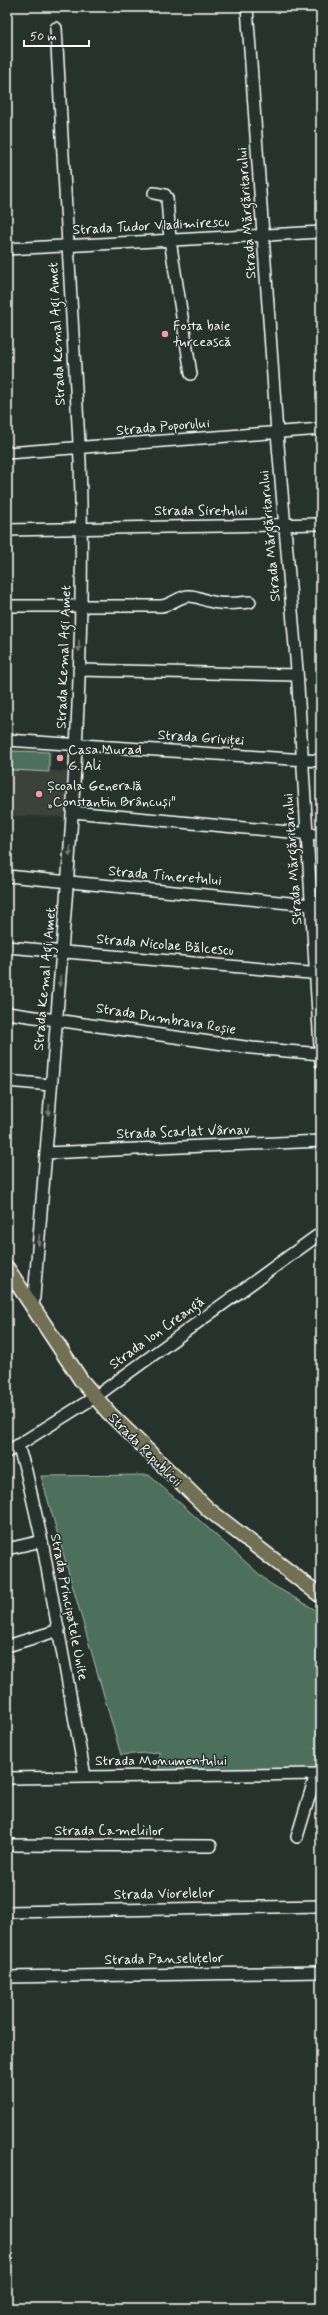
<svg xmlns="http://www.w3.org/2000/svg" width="328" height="2315" viewBox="0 0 328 2315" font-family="Mynerve,sans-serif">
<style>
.built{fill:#3b4239}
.green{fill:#4e705b;stroke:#a6b8ad}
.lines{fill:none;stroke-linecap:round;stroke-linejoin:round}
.minor-casing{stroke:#fff;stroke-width:14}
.major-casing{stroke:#fff;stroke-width:17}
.minor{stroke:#26332d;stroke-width:11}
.major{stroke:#716f52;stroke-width:14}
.oneway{fill:#727a76}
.poi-dot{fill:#ff9aa2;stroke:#26332d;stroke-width:1.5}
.labels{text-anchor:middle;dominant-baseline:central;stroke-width:3;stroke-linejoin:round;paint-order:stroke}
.street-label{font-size:14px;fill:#fff;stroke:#26332d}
.poi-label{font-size:14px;fill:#fff;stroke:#26332d;text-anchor:start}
</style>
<rect width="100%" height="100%" fill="#26332d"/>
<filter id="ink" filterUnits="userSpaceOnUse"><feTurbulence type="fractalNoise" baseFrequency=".025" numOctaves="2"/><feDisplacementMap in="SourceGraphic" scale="8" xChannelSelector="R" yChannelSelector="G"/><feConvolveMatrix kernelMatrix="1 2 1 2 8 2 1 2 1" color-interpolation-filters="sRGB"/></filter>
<g filter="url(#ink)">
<path class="built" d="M7,748l45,2 -2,21 22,1 -3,45 -62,-1z"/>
<path class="green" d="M11,751l38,1v20l-38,-2z
M149,1475l120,108 52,30v159l-162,-1v-19l-38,3 -80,-279z"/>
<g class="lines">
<defs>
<path id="minor" d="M247,7l30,426 20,237 24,393
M154,193l11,2 2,3 3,42 21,134
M7,249l314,-17
M7,453l314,-24
M7,530l314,-6
M7,606h154c11,-1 18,-10 28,-10 10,0 15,5 24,6 11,3 25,1 37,0
M79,670l218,5
M7,740l314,21
M73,812l248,23
M7,876l314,30
M7,947l314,27
M7,1013l245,35 69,6
M7,1081l44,4
M46,1153l275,-12
M33,1309c11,-124 20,-247 30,-371 13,-159 22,-318 17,-477l-24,-433
M18,1446l8,25 16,70 43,235
M7,1452l88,-55 226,-164
M7,1549l35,-8
M7,1646l52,-16
M7,1778l314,-4
M297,1837l19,-63
M7,1845l204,1
M7,1912l314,-6
M7,1977l314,-5"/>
<path id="major" d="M7,1268l74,112 28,33 100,97 112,86"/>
</defs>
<use href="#minor" class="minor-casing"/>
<use href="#major" class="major-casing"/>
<use href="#minor" class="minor"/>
<use href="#major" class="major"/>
</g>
<defs><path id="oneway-solid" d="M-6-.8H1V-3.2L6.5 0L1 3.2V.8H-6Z"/></defs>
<g class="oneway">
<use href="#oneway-solid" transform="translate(79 646) rotate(92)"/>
<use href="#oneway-solid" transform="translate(70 851) rotate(94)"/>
<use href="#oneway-solid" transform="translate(60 981) rotate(94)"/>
<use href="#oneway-solid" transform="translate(49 1110) rotate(94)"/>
<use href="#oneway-solid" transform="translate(39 1240) rotate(95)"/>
</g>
</g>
<g class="poi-dot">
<circle cx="165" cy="334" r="4"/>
<circle cx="60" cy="758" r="4"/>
<circle cx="39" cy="794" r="4"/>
</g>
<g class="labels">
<g class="street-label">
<text transform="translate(247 213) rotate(-94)">Strada Mărgăritarului</text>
<text transform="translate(151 226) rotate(-3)">Strada Tudor Vladimirescu</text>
<text transform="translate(57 334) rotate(-93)">Strada Kemal Agi Amet</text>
<text transform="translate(163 427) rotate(-5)">Strada Poporului</text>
<text x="201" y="511">Strada Siretului</text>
<text transform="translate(270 536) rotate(-95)">Strada Mărgăritarului</text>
<text transform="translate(64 657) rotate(-88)">Strada Kemal Agi Amet</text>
<text transform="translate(201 738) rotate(4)">Strada Griviței</text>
<text transform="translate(293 859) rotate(-94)">Strada Mărgăritarului</text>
<text transform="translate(165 876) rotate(5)">Strada Tineretului</text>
<text transform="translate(165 945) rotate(5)">Strada Nicolae Bălcescu</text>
<text transform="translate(45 979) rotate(-85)">Strada Kemal Agi Amet</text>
<text transform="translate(166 1019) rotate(9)">Strada Dumbrava Roșie</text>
<text transform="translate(183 1132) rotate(-2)">Strada Scarlat Vârnav</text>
<text transform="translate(157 1333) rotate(-36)">Strada Ion Creangă</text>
<text transform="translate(145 1450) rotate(45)">Strada Republicii</text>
<text transform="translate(69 1607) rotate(79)">Strada Principatele Unite</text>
<text x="161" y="1761">Strada Monumentului</text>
<text x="109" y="1831">Strada Cameliilor</text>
<text transform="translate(164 1894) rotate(-1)">Strada Viorelelor</text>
<text transform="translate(164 1959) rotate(-1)">Strada Panseluțelor</text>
</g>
<g class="poi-label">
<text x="173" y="326">Fosta baie<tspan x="173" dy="16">turcească</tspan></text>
<text x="68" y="750">Casa Murad<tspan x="68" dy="16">G. Ali</tspan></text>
<text x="47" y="786">Școala Generală<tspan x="47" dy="16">„Constantin Brâncuși"</tspan></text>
</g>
</g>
<rect width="328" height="2315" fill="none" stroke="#26332d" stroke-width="24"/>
<rect x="12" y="12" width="304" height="2291" fill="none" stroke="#fff" stroke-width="1.5" filter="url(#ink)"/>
<path d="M24 40v6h65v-6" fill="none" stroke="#ffffff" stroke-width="2"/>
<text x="30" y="40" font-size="12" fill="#ffffff" stroke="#26332d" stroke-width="3" paint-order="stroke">50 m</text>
</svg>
